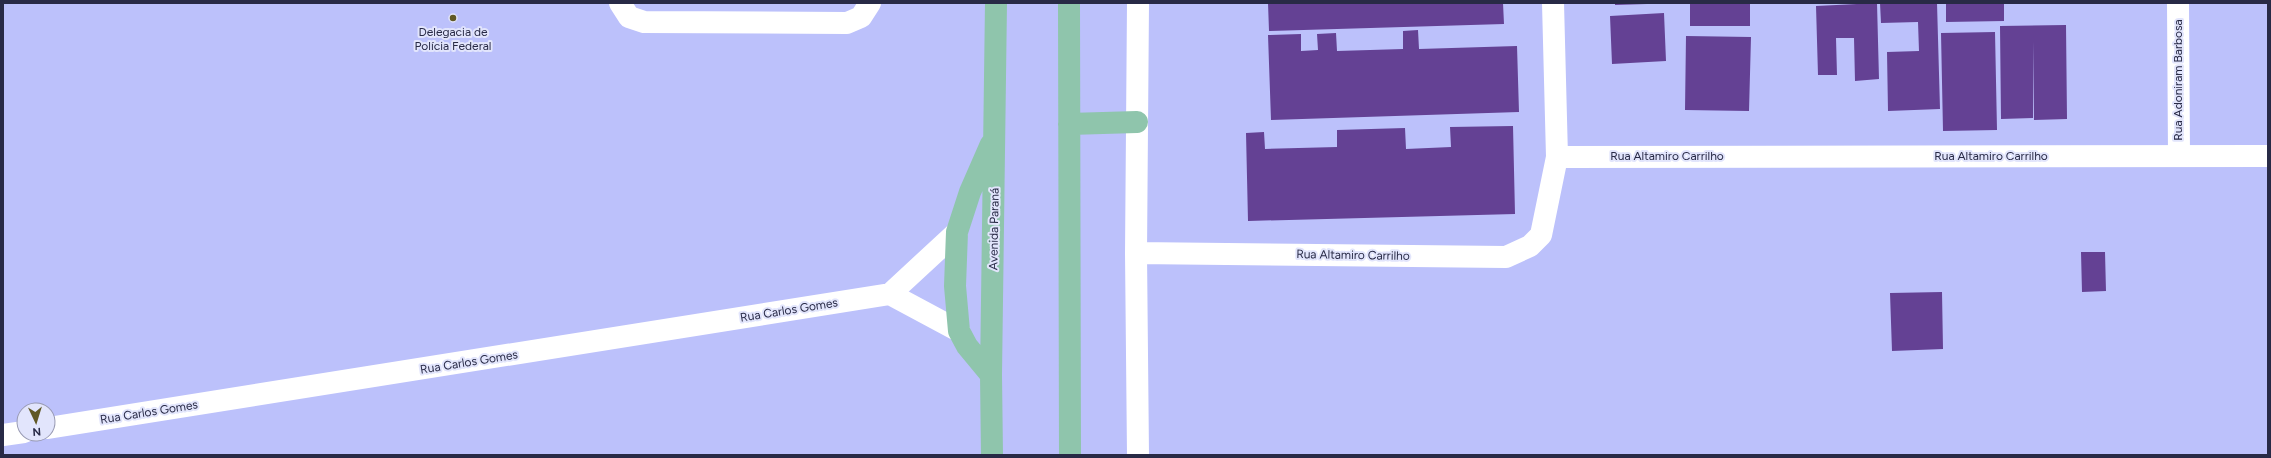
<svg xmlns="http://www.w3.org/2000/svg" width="2271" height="458" viewBox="0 0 2271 458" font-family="Figtree,sans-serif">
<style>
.building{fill:#644194}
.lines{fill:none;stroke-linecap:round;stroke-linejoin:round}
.minor{stroke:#fff;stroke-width:22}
.major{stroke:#8fc5ac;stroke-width:22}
.poi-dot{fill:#605825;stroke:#e2e5fc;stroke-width:1.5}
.labels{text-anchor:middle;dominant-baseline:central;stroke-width:4;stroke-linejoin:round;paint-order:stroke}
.poi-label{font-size:12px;fill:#282a46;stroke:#e2e5fc}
.street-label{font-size:12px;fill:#282a46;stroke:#e2e5fc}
</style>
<rect width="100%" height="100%" fill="#bcc1fb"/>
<path class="building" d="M1268,3h235l1,21 -235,7z
M1615,3h32v1l-32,1z
M1690,3h60v23h-60z
M1877,3l2,76 -24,2 -1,-43h-18l1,37h-19l-2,-69z
M1880,3h57l3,106 -52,2 -1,-59 32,-1 -1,-29 -37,1z
M1946,3h58v18l-58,1z
M1664,13l2,48 -54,3 -2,-48z
M2066,25l1,94 -33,1 -1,-79v77l-32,1 -1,-93z
M1418,30l1,19 98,-3 2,66 -248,8 -3,-85 33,-1v17l17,-1 -1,-16 19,-1 1,18 66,-2v-18z
M1995,32l2,98 -54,1 -2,-98z
M1686,36l65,1 -2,74 -64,-1z
M1513,126l2,88 -267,7 -2,-88 18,-1 1,17 72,-2v-17l68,-2 1,21 45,-2 -1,-20z
M2081,252h24l1,39 -24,1z
M1942,292l1,57 -51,2 -2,-58z"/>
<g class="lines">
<path class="minor" d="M620,3l9,14 15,5 203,1 14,-6 9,-14
M1553,3l4,154
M2178,3l1,153
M1136,253l370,4 24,-11 11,-11 16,-78 711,-1
M890,294l69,37
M48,428l842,-134 67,-62
M3,435l21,-3
M1138,455l-2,-202 2,-250"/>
<path class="major" d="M1069,3l1,452
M1069,124l68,-2
M991,375l-24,-29 -8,-15 -4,-45 2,-54 13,-40 21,-48
M992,455l-1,-80 5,-372"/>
</g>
<circle class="poi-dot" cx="453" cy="18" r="4"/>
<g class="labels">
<g class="poi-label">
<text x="453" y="32">Delegacia de<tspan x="453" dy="14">Polícia Federal</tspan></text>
</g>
<g class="street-label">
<text transform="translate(2178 80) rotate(-90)">Rua Adoniram Barbosa</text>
<text x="1667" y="156">Rua Altamiro Carrilho</text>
<text x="1991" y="156">Rua Altamiro Carrilho</text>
<text transform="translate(994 229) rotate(-89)">Avenida Paraná</text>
<text transform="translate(1353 255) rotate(1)">Rua Altamiro Carrilho</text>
<text transform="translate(789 310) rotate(-9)">Rua Carlos Gomes</text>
<text transform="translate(469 362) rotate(-9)">Rua Carlos Gomes</text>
<text transform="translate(149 412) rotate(-9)">Rua Carlos Gomes</text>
</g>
</g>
<rect width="2271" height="458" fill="none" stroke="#282a46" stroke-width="8"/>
<g transform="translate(36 422) rotate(176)"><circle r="19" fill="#e2e5fc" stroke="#989ab3"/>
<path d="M0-3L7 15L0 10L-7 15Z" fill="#605825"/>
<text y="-6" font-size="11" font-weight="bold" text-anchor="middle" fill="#282a46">N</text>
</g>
</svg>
